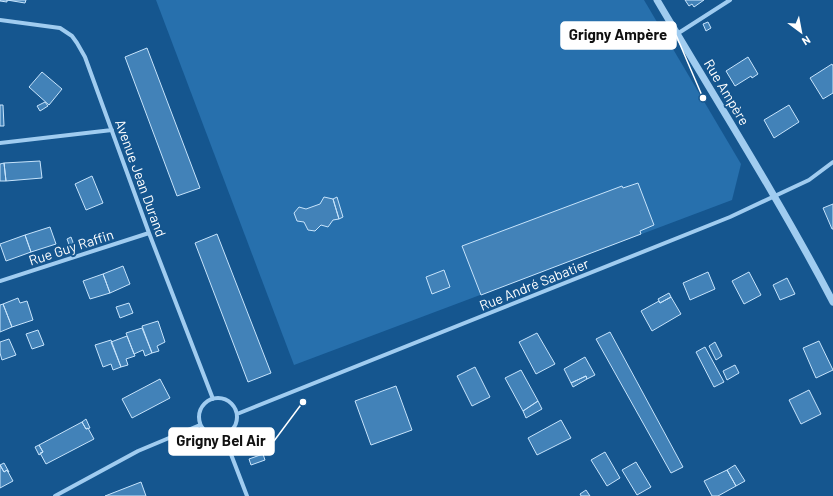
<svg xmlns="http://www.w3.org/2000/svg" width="833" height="496" viewBox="0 0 833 496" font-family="Barlow,sans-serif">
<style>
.green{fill:#2770ad}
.building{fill:#4282b8;stroke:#c7e4fc}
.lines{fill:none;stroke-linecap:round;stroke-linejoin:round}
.minor{stroke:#a0ccf0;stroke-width:4}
.tertiary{stroke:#a0ccf0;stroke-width:7}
.labels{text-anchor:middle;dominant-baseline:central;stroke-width:4;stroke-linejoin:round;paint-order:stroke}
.street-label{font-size:14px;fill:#fff;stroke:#15568f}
.leader{fill:none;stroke:#fff;stroke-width:1.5}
.callout-dot{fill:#fff;stroke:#15568f;stroke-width:1.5}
.callout{fill:#fff;stroke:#fff;stroke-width:1.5}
.callout-label{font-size:15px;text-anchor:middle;font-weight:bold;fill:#111}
</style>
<rect width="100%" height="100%" fill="#15568f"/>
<path class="green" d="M156,0h488l97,164 -9,36 -438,165z"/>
<path class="building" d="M0,0h26l-1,3 -18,-3v2l-7,-1z
M685,0h19l-10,7 -2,-3 -3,2z
M708,22l3,6 -5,3 -3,-7z
M147,48l53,140 -23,8 -52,-139z
M748,57l10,17 -6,4 -1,-2 -16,10 -9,-15z
M832,64l1,2v27l-10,6 -13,-21z
M42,72l20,17 -13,16 -20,-18z
M45,102l3,4 -8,5 -3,-5z
M0,105h3l1,21h-4z
M789,105l10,17 -25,16 -10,-18z
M40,161l2,17 -36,3 -2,-18z
M4,163l2,18h-6v-17z
M92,176l11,27 -17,7 -11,-26z
M638,183l16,42 -14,6 1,3 -160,61 -19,-49 160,-60 1,2z
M324,197l9,2 6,20 -6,1 -5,7 -7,-2 -6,6 -7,-1 -4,-8 -7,-1 -3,-8 5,-6 7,2 14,-5z
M337,197l6,20 -4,2 -6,-20z
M833,204v25h-1l-9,-21z
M50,227l6,17 -25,8 -6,-17z
M217,234l54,139 -23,9 -53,-139z
M25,235l6,17 -25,9 -6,-17z
M71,237l3,8 -4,2 -3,-8z
M123,266l7,18 -20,9 -7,-19z
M444,270l6,17 -18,7 -6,-17z
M708,272l7,17 -25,11 -7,-17z
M749,272l12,23 -17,9 -12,-23z
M103,274l7,19 -20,6 -7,-18z
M787,278l8,16 -15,6 -7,-15z
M669,293l2,4 -11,6 -2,-4z
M671,297l10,17 -29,17 -11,-20 18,-10 1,2z
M18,298l2,5 7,-2 6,19 -21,7 -9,-23z
M129,303l4,10 -13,5 -4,-11z
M3,304l9,23 -12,5v-27z
M158,321l7,21 -8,4 2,5 -7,2 -10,-27z
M142,328l10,25 -7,3 -2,-6 -9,4 -8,-21z
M38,330l6,15 -12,4 -6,-15z
M610,332l73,135 -12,6 -75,-134z
M537,333l18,31 -19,10 -17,-32z
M127,336l8,20 -9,3 2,6 -7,2 -10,-25z
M9,339l7,16 -14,5 -2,-7v-11z
M111,340l10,27 -8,3 -2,-6 -8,3 -8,-22z
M819,341l14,29 -17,8 -13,-30z
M715,342l7,14 -6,4 -7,-14z
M705,347l19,35 -10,5 -18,-35z
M585,357l10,18 -8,4 -1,-3 -15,7 -7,-14z
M735,365l4,8 -12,7 -4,-9z
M475,367l15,30 -18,9 -15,-30z
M521,370l17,31 -15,10 -18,-33z
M586,376l1,3 -14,8 -2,-4z
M160,379l10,19 -38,20 -10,-19z
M396,386l16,44 -41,15 -16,-44z
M809,390l12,24 -20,10 -12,-24z
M538,401l4,8 -16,9 -3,-7z
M86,419l4,9 -4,1 -4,-7z
M561,420l10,18 -34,17 -9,-17z
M82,422l4,7 2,-1 6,11 -48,25 -6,-11 3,-1 -4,-7z
M39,445l4,7 -4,3 -4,-8z
M605,452l15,26 -13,8 -16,-26z
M263,454l2,6 -14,5 -2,-6z
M636,462l15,25 -14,8 -15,-25z
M4,463l5,9h-1l-1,-2 -3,2 -4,-7z
M0,465l4,7 3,-2 6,11 -13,7z
M735,465l10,16 -9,5 -9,-16z
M727,470l9,16 -18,10h-6l-8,-15z
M141,482l5,14h-41z
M586,490l4,6h-9l-1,-2z"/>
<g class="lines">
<path class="minor" d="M0,20l60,8 12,8 5,7 8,14 64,176 64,166
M677,34l53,-34
M0,143l112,-13
M0,281l149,-48
M199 417a19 19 0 1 1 38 0a19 19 0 1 1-38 0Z
M237,414l493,-197 79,-37 24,-18
M224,436l23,60
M55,496l83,-45 62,-26"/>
<path class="tertiary" d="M657,0c59,100 122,199 176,302"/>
</g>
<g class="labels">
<g class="street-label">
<text transform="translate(727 92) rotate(59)">Rue Ampère</text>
<text transform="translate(141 178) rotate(70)">Avenue Jean Durand</text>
<text transform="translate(71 247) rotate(-18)">Rue Guy Raffin</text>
<text transform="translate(534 284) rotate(-22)">Rue André Sabatier</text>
</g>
</g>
<path class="leader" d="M703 98L676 35M303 402L274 441"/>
<g class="callout-dot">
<circle cx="703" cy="98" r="4"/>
<circle cx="303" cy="402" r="4"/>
</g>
<g class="callout">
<rect x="561" y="22" width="115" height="27" rx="4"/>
<rect x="169" y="428" width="105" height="27" rx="4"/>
</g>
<g class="callout-label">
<text x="618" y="40">Grigny Ampère</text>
<text x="221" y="446">Grigny Bel Air</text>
</g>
<g transform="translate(801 32) rotate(148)" stroke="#15568f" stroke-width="3" paint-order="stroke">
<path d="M0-3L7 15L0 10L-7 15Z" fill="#ffffff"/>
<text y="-6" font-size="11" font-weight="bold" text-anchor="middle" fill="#ffffff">N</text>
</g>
</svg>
